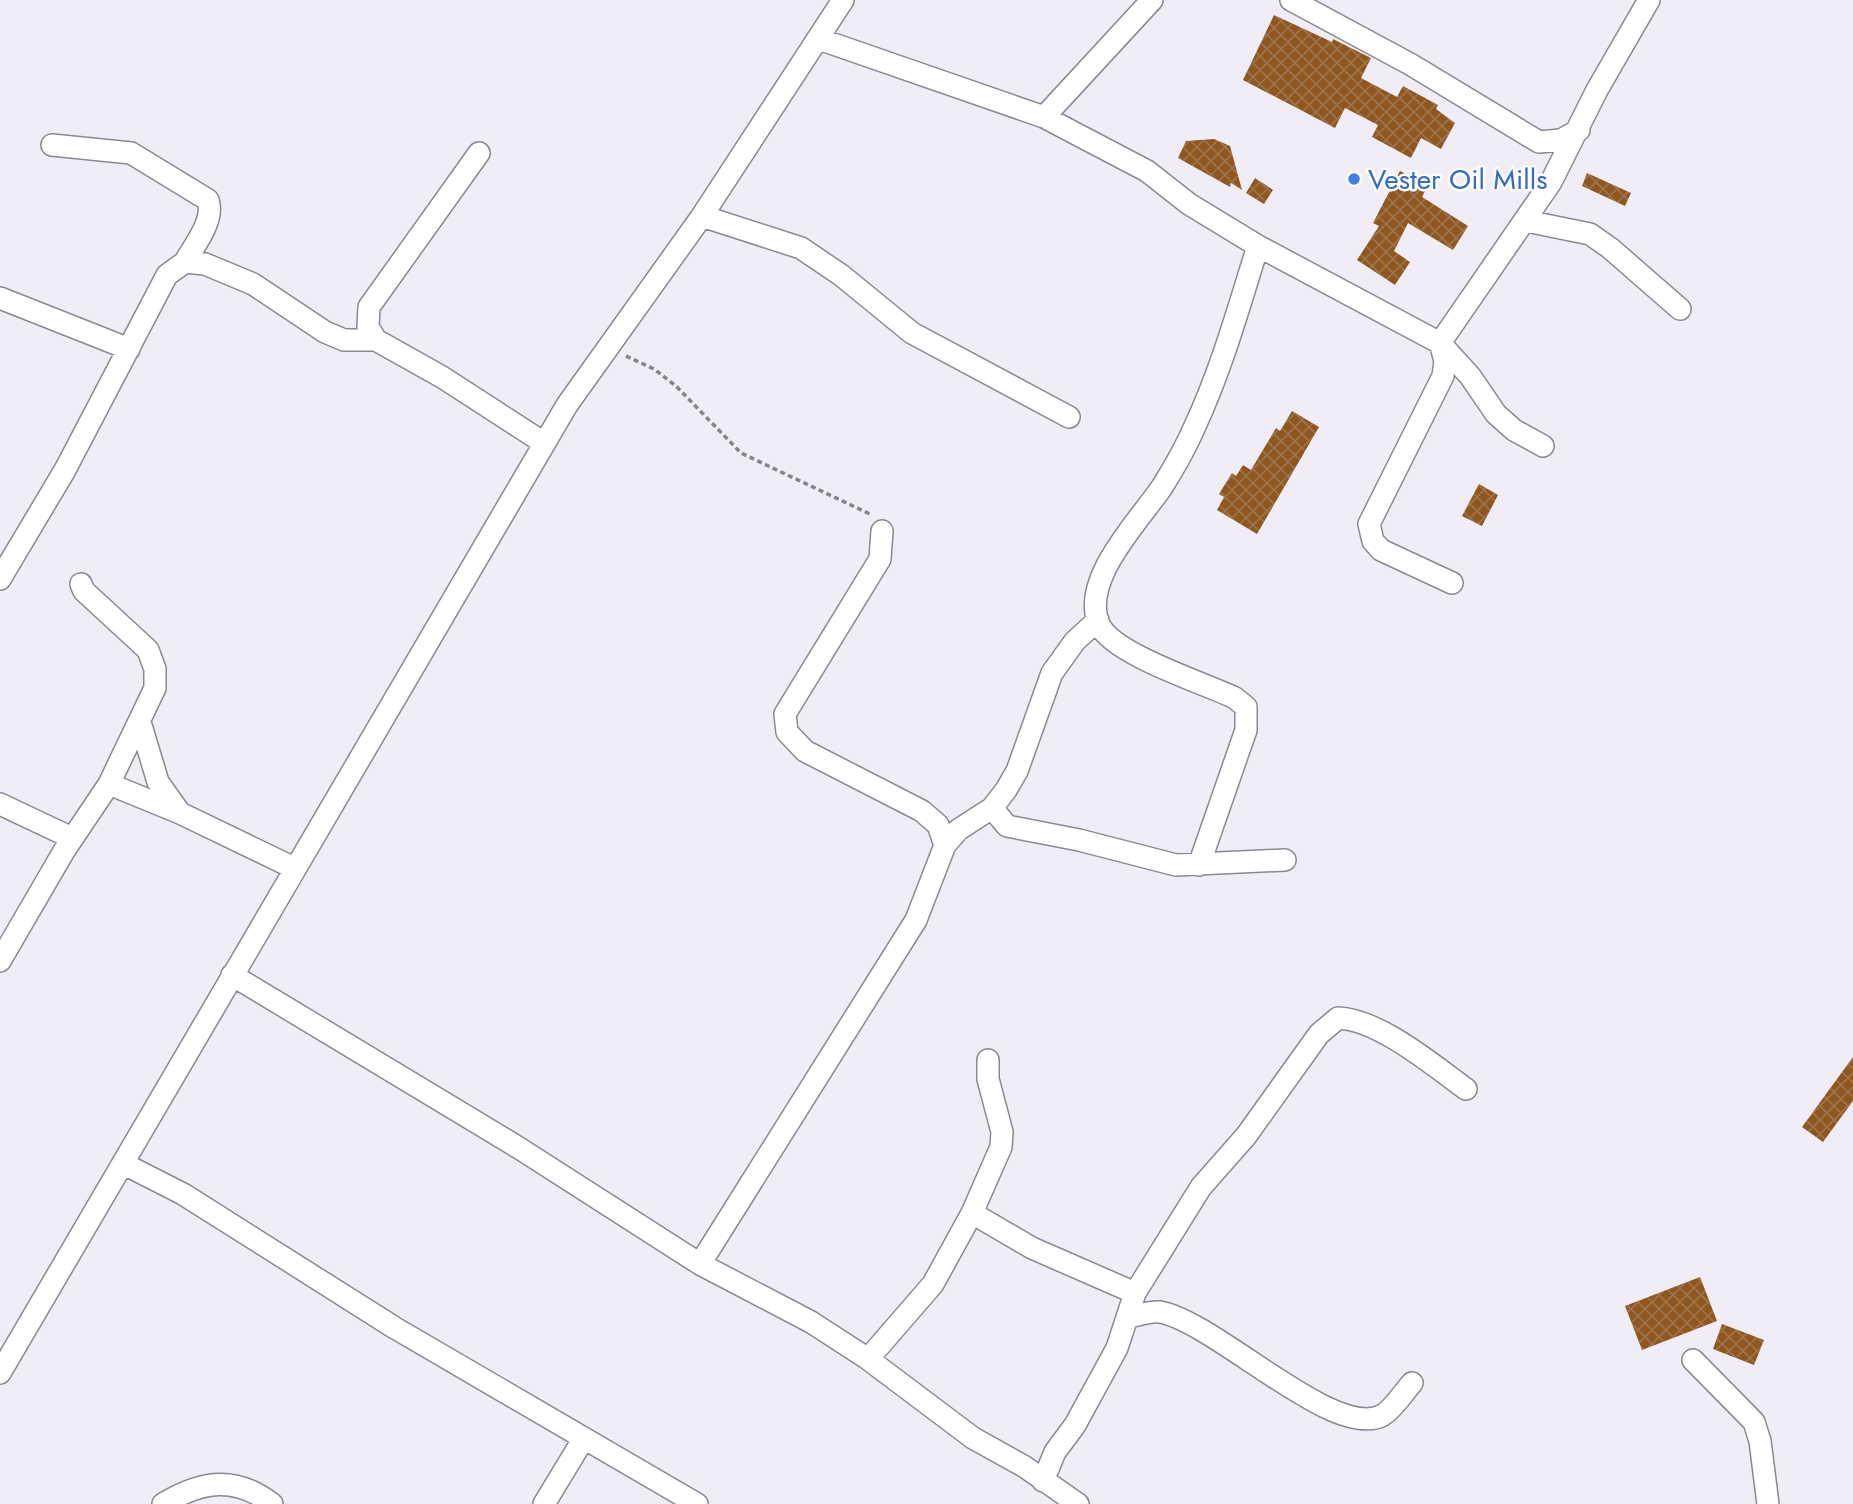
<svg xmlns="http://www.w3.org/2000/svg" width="1853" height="1504" viewBox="0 0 1853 1504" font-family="Jost,sans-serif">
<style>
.building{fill:url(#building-cross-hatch)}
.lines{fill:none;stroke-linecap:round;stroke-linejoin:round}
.minor-casing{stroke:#8b8890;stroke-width:24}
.path{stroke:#868389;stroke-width:3.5;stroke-dasharray:5 3.5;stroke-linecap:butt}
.minor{stroke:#fff;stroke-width:21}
.shop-dot{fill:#3f7fe0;stroke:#fdfcfe;stroke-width:2.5}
.labels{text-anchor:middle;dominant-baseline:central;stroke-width:5;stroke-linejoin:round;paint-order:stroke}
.shop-label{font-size:28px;fill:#366cbe;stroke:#fdfcfe;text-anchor:start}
</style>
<defs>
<pattern id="building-cross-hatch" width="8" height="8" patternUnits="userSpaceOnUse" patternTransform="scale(1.75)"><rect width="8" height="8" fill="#8f561d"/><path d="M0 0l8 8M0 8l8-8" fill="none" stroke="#9b734c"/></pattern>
</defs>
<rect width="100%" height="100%" fill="#f1edf6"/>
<path class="building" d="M1274,15l58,27 1,-3 38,19 -10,20 36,19 6,-11 35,19 -2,4 19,14 -14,26 -20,-11 -10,20 -39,-21 6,-12 -33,-17 -10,20 -92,-48z
M1214,139l16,7 12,44 -11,-7 -1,4 -52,-29 8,-17z
M1400,171l28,14 -6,12 46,29 -15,24 -45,-27 -14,28 16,11 -15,23 -38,-25 22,-34 -6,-3z
M1587,173l44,20 -6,13 -43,-20z
M1255,178l18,12 -9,14 -18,-11z
M1292,411l27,16 -62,107 -40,-24 7,-13 -5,-3 13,-21 4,3 7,-11 8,5 25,-42 4,3z
M1479,484l19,11 -16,31 -20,-10z
M1853,1057v44l-30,41 -21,-15z
M1700,1277l17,44 -75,29 -17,-44z
M1722,1324l42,16 -10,25 -41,-16z"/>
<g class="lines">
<defs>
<path id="minor" d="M1291,0l119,64 129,78 22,-2 18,-10
M819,39l225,78 103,54 42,33 69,42 182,97 30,33 26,38 18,16 29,16
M1044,117l108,-117
M52,145l79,8 77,47c7,20 -13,44 -23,62
M479,153l-110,154 -1,20 8,13 66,37 102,66
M702,216l99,32 40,27 71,58 157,84
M1526,221l64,13 20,14 70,61
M0,298l129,51
M882,531l-2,28 -95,155 2,18 18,19 117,60 16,14 7,20
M0,579l65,-109 102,-195 18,-13 20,2 48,20 72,48 19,8h32
M1452,583l-71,-33 -8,-9 -4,-17 74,-148 2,-15 -5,-18 111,-161 46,-92 52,-90
M140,722l18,60 22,31
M109,784l71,29 114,55
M0,804l72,34
M992,808l15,18 72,14 97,25 109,-5
M1199,865l47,-135v-23l-11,-9c-31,-15 -120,-43 -135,-72 -22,-44 39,-105 62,-139 12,-19 24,-40 33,-61 27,-58 44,-120 63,-180
M0,961l64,-110 45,-67 46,-96v-19l-7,-19 -64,-59 -3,-7
M232,975l287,173 181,116 111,58 57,37 65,-75 39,-71 29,-66 1,-15 -14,-53v-19
M124,1164l59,30 212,134 302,176
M972,1213l60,35 103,45
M700,1264l216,-344 29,-75 13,-15 34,-22 14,-18 11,-19 35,-98 23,-32 23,-21
M1129,1317c9,-2 22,-6 31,-5 56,10 175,130 223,103 11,-7 20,-22 29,-32
M868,1359l105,79 52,29 53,37
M1693,1360l61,62 6,19 8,63
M0,1373l567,-968 135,-189 141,-216
M1043,1481l12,-29 20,-27 42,-77 18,-55 66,-106 45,-51 73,-102 19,-16c40,1 95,47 128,71
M163,1504c38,-23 72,-29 109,0
M544,1504l40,-66"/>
</defs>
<use href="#minor" class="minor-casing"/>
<path class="path" d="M626,356l28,13 22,17 65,67 131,62"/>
<use href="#minor" class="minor"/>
</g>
<circle class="shop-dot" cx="1354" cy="179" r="7"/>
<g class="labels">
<g class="shop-label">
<text x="1368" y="179">Vester Oil Mills</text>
</g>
</g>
</svg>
